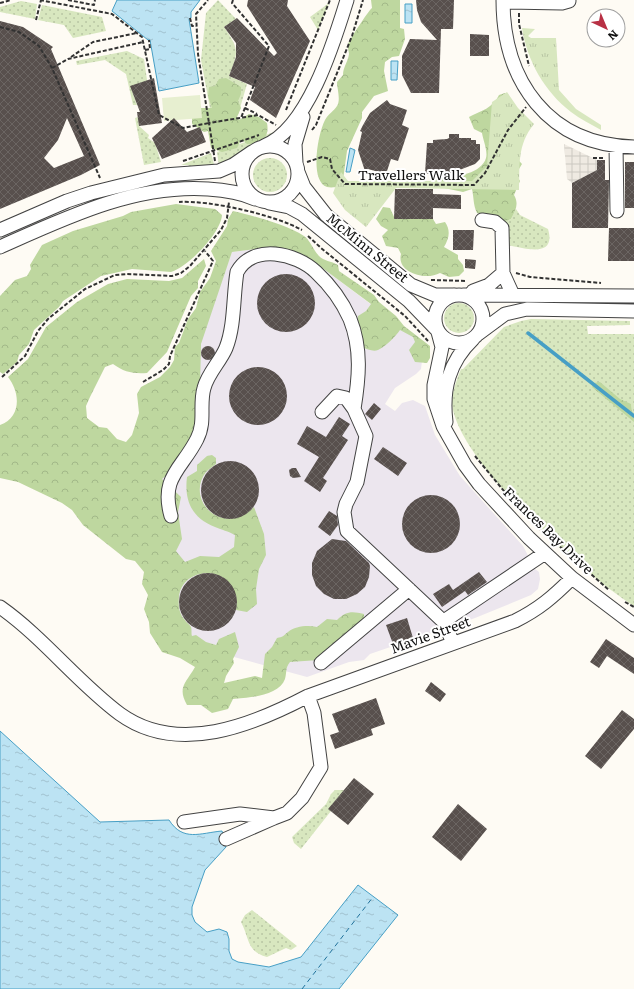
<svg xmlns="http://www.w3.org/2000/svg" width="634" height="989" viewBox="0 0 634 989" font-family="Literata,serif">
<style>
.industrial{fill:#ece6ee}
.grass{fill:url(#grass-dots)}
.forest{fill:url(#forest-crowns)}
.park{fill:url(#park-tufts)}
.pitch{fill:#e7efd0}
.plaza{fill:url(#plaza-grid)}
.water{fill:url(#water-ripples);stroke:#479fc5}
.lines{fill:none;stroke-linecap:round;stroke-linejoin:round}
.stream{stroke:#479fc5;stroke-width:3.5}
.ferry{stroke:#20719b;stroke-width:1;stroke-dasharray:5 4;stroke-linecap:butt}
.building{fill:url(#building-cross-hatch);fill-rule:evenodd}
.minor-casing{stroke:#434343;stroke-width:15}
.path{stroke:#323232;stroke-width:2;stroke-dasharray:4 2;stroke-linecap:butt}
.minor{stroke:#fff;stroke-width:13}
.labels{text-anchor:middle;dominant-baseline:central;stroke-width:4;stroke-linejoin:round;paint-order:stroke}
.street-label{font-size:14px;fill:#101010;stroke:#fff}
</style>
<defs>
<pattern id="grass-dots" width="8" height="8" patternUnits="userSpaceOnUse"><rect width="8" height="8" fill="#d8e7bf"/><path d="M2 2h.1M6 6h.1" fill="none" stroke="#b8c5a3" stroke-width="1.8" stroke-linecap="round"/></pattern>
<pattern id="forest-crowns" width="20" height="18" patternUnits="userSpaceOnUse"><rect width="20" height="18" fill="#bed79f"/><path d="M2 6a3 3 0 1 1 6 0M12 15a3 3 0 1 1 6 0" fill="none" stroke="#a2b888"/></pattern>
<pattern id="park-tufts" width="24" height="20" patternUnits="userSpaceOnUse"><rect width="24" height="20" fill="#d8e7bf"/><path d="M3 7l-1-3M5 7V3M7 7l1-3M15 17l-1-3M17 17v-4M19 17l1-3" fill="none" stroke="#b8c5a3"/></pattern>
<pattern id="plaza-grid" width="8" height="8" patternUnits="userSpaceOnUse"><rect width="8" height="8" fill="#efeae2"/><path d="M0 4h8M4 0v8" fill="none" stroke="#ccc8c1"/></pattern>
<pattern id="water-ripples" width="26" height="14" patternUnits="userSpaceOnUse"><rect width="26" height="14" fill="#bce3f3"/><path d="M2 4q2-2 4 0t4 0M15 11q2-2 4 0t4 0" fill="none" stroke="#a1c2cf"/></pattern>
<pattern id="building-cross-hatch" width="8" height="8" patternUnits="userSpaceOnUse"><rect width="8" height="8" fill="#58504d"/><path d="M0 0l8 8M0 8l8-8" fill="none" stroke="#6b6562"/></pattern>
</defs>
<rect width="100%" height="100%" fill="#fefbf4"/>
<path class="industrial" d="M257,249l47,7 17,11 103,77 -3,25 -5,5 -21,14 -10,16 10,7 7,-8 11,-3 12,6 10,29 25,41 63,70 12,23 4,3 1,7 -2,10 -7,6 -56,23 -105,36 -6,6 -15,2 -42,15 -146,-40 -2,-160 39,-131 34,-94z"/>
<path class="grass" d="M218,0l18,19 -12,8c15,22 15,24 5,49l18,8 -9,31 -26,4 -11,-59 5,-47z
M21,1l16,3 -2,15 -35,-7v-5z
M329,3l-11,27 -8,-13z
M42,5l60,12 4,14 -33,7 -9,-13 -26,-5z
M127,51l17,8 5,35 -18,-7 6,18h-4l-7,-31 -21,-14 -28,5 -1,-4z
M138,117l1,9 10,9 -1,3 7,5 6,19 -17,3 -9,-47z
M277,131l2,2 -33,15 -8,8 -19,10 -2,-14z
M211,153l4,15 -23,2 -4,-5h-7z
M253 175a17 17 0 1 1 34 0a17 17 0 1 1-34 0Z
M516,209l4,6 28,14c9,31 -26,18 -41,16l-4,-23 8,-3z
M444 318a15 15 0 1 1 30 0a15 15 0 1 1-30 0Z
M531,319l99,2v4l-43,1 1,8h46v272c-51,-32 -168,-138 -181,-196 -3,-14 3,-28 8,-41h2l41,-42 17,-6z
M335,790h9l-13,21 -30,38 -7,-6 -2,-6 34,-33 5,-10z
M252,910l45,36 -6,4 -5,-2 -19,9c-21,-6 -17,-18 -26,-35l4,-7z"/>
<path class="forest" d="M371,0h29v28l4,1 1,10 -6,17 -7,1 -7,5 -1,9 4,20 -14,5 -12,16v6l-15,33 -4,29 -3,7c-4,0 -9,1 -13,0 -18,-6 -9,-54 -2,-67 3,-6 9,-9 12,-14 4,-6 0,-18 0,-24l6,-7c0,-8 5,-13 6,-21 0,-3 -2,-7 -1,-10 1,-3 20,-33 24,-36z
M226,78l15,9v7l-3,7 3,7 -4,9 2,3 10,-6 10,3 8,6c3,15 -6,21 -20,21l-3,-3 -4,1 -3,6 -15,4 -11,-4 -3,-17 -4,1 -12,-8v-10l3,-6h17l-4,-12 1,-9 6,-1 4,-7z
M505,93l5,7 -1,50 13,14 -6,10 4,7 -6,14c5,9 2,15 -3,24l-8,3 -26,-9c-4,-8 -3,-15 -5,-24l-9,3 -33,-7 1,-8c15,2 50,-1 55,-19 2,-7 -3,-18 -4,-25l-8,-4 -5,-12c12,-6 24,-9 30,-22z
M176,204l39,5 7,6c-1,18 -34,52 -51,57l-39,-3 -31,7 -38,25 -4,6 -25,23 -5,14 -10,11 -2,7 -14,12 -3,-2v-76l15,-16 12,-4 4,-7 -1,-4 12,-20 31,-14 50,-15 8,-4z
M383,207l7,1 5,11h38l3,5 9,-2c6,9 4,16 -1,25l14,8v4l5,6 1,6 -5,5 -10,1 -9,-4c-14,8 -44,0 -39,-19l-3,-6 -12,-2 -4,-10 6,-6 -7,-4 -5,-7z
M233,211c21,5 52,13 71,25 7,5 9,14 15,20 5,5 12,5 19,9l1,6 35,24 5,7 17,14 8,10 26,20v12l-3,5 -12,-1 -6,-12 6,-8 -2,-5 -13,-7c-4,6 -15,17 -22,20 -5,2 -11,-1 -16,-3l-7,-17 3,-14 8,-5 5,-7 -50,-37 -17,-11 -47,-7 -25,3 -31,92 -2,87 -24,37 -13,11 19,18 -3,15 4,27 -6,12 9,11 15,-6 19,1 15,-10 1,-12c-7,-4 -13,-5 -20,-8 -23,-9 -31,-26 -28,-50l10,-6v-6l10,-9 5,-1 4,3v6c-3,2 -7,5 -10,8 -21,27 15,66 48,35l10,27 2,21 -7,14 -3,20 1,15 -10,8 -11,-2c4,-47 -54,-46 -57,-13 -1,8 0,17 6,23 1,2 5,5 6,7 1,2 0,7 1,9l4,-1 10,7 10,3 3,-6 16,-7 4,15 -6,12 1,4 -8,13 -2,7 31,-7 7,2 3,-24 7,-7 5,-9c6,-1 6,-2 11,-6 7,-6 20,-7 29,-5l10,-8 10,1c9,-9 15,-9 27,-6v10l-45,36 -29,2c-5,6 -3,10 -5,17 -6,17 -38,19 -52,20l-5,10 -16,4 -11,-8h-14c-10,-18 -1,-22 8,-38l-15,-9 -18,-6 -12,-19 -1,-11 -5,-13 4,-14 -6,-11 2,-12 -9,-11 -9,-2 -43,-34 -11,-15 -10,-7 -44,-21 -18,-4v-53c22,-8 20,-33 8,-48l20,-18 18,-32 31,-25 31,-18 19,-5 42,2 13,-3 22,-19 2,7 -8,15v7l-7,8 -24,56 -20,21c-14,1 -23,-1 -34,-9l-8,3 -15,30 -4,9 1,12 12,9 8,1 10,11 9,3 6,-7 7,-22 -2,-19 4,-7 19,-10 10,-10 4,-7 1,-13 4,-4 9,-24 8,-11 4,-16 10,-14 6,-17 -5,-10 16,-25 1,-7z
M600,382l20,17 11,5c0,7 3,11 3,18l-42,-35 2,-4z"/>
<path class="park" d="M522,28l13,1 -7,7 3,2h25l3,52 17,19 25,16v5c-10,-6 -21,-11 -30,-18 -26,-20 -44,-51 -49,-84z
M507,92l11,16 16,16c-17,21 -14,40 -15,66l-123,-2 -30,39 -21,-17 -12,-17 8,-21 7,9h124l15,-15 5,-64z"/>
<path class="pitch" d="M200,95l2,23 -38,3 -2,-23z"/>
<path class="plaza" d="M564,144l33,16v10l-25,13 -5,-4z"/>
<path class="water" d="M117,0h83l-9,12v6l-2,1 10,64 -40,8 -9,-51h-2l-36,-29z
M405,4h7v19h-7z
M391,61h7l-1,19h-6z
M350,148l5,2 -5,22h-4z
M0,731l100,91 69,-2c14,22 31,13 53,11l4,16 -21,23 -13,37v8l3,7 12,10 12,-3 8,3 2,7v12l3,8 6,3 31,5 32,-10 57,-72 40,30 -59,74h-339z"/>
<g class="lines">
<path class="stream" d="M528,333l106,83"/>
<path class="ferry" d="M302,989l71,-92"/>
</g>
<path class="building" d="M248,0h40l-1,6 23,35 -34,77 -26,-18 5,-13 -26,-11 7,-19v-14l-12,-16 13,-9 37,38 3,-3 -30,-47z
M416,0h38l-1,29h-12l-2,64h-28l-9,-18v-19l8,-17 27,1 -16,-18 -4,-12z
M0,21l23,6 30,20 -2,2 49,116 -19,10 -81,34zM67,118l17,38 -30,12 -10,-10 14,-18z
M470,34l19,1v21h-19z
M154,78l8,45 -23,3 -2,-14h3l-10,-26z
M387,100l3,4 17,6 -5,15 7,3 -11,33 -7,-2 -5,15 -18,-5 -3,2 -7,-21 4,-18 -2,-1 3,-6 7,-12z
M174,118l13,14 13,-5 6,15 -44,17 -10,-21z
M449,134h10v4h12v2h5v4h4v15l-5,5 -26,10 -15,-2v3l-9,-2 2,-30h6v-3l14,-1 2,-1z
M597,160h8v20h4l-1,48h-36v-45l25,-13z
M625,162h9v46h-9z
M395,189h38v5l28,1v14l-28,-1v11h-39z
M609,228h25v33h-26z
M453,230h21l-1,20h-20z
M465,259l11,1 -1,9 -10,-1z
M257 303a29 29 0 1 1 58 0a29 29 0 1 1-58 0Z
M201 353a7 7 0 1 1 14 0a7 7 0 1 1-14 0Z
M229 396a29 29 0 1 1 58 0a29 29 0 1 1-58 0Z
M374,403l7,6 -9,11 -7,-6z
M339,417l11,7 -8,12 6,4 -25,38 4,3 -7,11 -16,-11 15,-24 -22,-13 10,-18 19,11z
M383,447l24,16 -9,13 -24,-17z
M201 490a29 29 0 1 1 58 0a29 29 0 1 1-58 0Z
M292,468h4l5,9 -8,1 -3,-2 -1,-6z
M402 524a29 29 0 1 1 58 0a29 29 0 1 1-58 0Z
M329,511l8,5 1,9 -8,11 -12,-9z
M332,539l14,2 23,22 1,3 -1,11 -4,10 -8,7 -11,5h-12l-10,-5 -8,-8 -4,-11v-12l5,-12z
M479,572l8,10 -19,13 -3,-4 -23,16 -9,-13 16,-10 4,6z
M179 602a29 29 0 1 1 58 0a29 29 0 1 1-58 0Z
M407,618l6,20 -20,6 -7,-19z
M606,639l28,19v16l-27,-18 -8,12 -9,-6z
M431,682l15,12 -6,8 -15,-11z
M376,698l9,26 -14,5 2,6 -38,14 -5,-14 9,-3 -7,-18z
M622,710l12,9v10l-33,40 -16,-13z
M354,778l20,16 -26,31 -20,-16z
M458,804l29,25 -26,32 -29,-24z"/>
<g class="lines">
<defs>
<path id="minor" d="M503,0c0,81 45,145 131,147
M503,2l59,1 7,-2
M242 174a28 28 0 1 1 56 0a28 28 0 1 1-56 0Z
M264,146c44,-17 70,-104 83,-146
M616,146l1,65
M296,163l-1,-19 8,-27
M298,172l6,15 22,28 85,70 24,10h19
M269,203l20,4 13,7 107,87 28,29
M482,220l13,2 7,6 1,45 10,22
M0,230l67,-29 24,-8 73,-18 55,-4 14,-6 19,-13
M0,247c65,-29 135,-63 208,-58 17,1 32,3 47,10
M473,291l16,-6 14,-12
M435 319a24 24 0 1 1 48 0a24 24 0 1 1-48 0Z
M463,295l171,1
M438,332l4,15 -8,38v14l9,27 22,39 14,19 50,54 43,40 62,47
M478,334l27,-20 22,-5 107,2
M322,412l15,-16 9,2 8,11 12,27 -9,46 -11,22 -2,8 3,19 99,93 6,18
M446,422c-4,-33 3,-60 27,-83
M171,516c-11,-39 11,-47 26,-77 9,-17 2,-34 7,-51 4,-15 16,-26 22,-40 9,-23 7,-52 11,-76 16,-29 59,-19 79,0 14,13 26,29 34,47 12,30 9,59 4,90
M0,607c44,31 77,75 120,107 58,42 133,11 188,-18l207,-75c24,-12 38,-24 57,-43
M444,621l101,-68
M321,663l88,-74
M184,822l56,-8 34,4 13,-5 15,-15 19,-31 -7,-54 -6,-17
M226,839l48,-21"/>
</defs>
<use href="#minor" class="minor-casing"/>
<path class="path" d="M40,0l72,14 30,23 17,78 24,13 26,-5 -11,-69 -2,-40 12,-14
M68,0l26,5 1,-5
M233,0l-1,3 37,43 -28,72
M0,3l11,-3
M519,13v11l10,42
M190,18l2,8h4
M36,20l5,-20
M0,27l19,5 20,14 13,22 48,110
M145,50l5,-1 -1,-9
M71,57l22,-15 44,-9
M52,68l16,-9 75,-17
M245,108l12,6
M286,110l44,-110
M312,130l4,-5 36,-89 11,-36
M593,158h12
M183,161l76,-26
M215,161l-6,-38 49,-8 18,10
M307,162l15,-5 8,2 2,10 13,15 129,1 11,-12 23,-43 18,-23
M179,202c31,-2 96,13 123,28
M308,236l13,12 84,68 23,25
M516,273l14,4 71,6
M431,280l36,1
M2,377l23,-21 13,-25 10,-12 37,-30 30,-14 12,-1 45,2 9,-3 9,-7 31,-36 6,-12 2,-16
M143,382l20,-12 6,-6 1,-8 43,-95 -8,-10
M475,456l38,46
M533,523l76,67
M625,602l9,5"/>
<use href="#minor" class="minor"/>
</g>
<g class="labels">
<g class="street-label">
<text x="411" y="174">Travellers Walk</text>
<text transform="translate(368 247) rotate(39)">McMinn Street</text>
<text transform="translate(549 530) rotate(44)">Frances Bay Drive</text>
<text transform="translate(430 634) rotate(-20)">Mavie Street</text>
</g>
</g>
<g transform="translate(606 28) rotate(136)"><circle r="19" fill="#ffffff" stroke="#9f9f9f"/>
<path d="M0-3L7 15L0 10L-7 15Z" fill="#b83044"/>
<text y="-6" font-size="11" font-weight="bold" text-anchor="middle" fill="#101010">N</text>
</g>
</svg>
